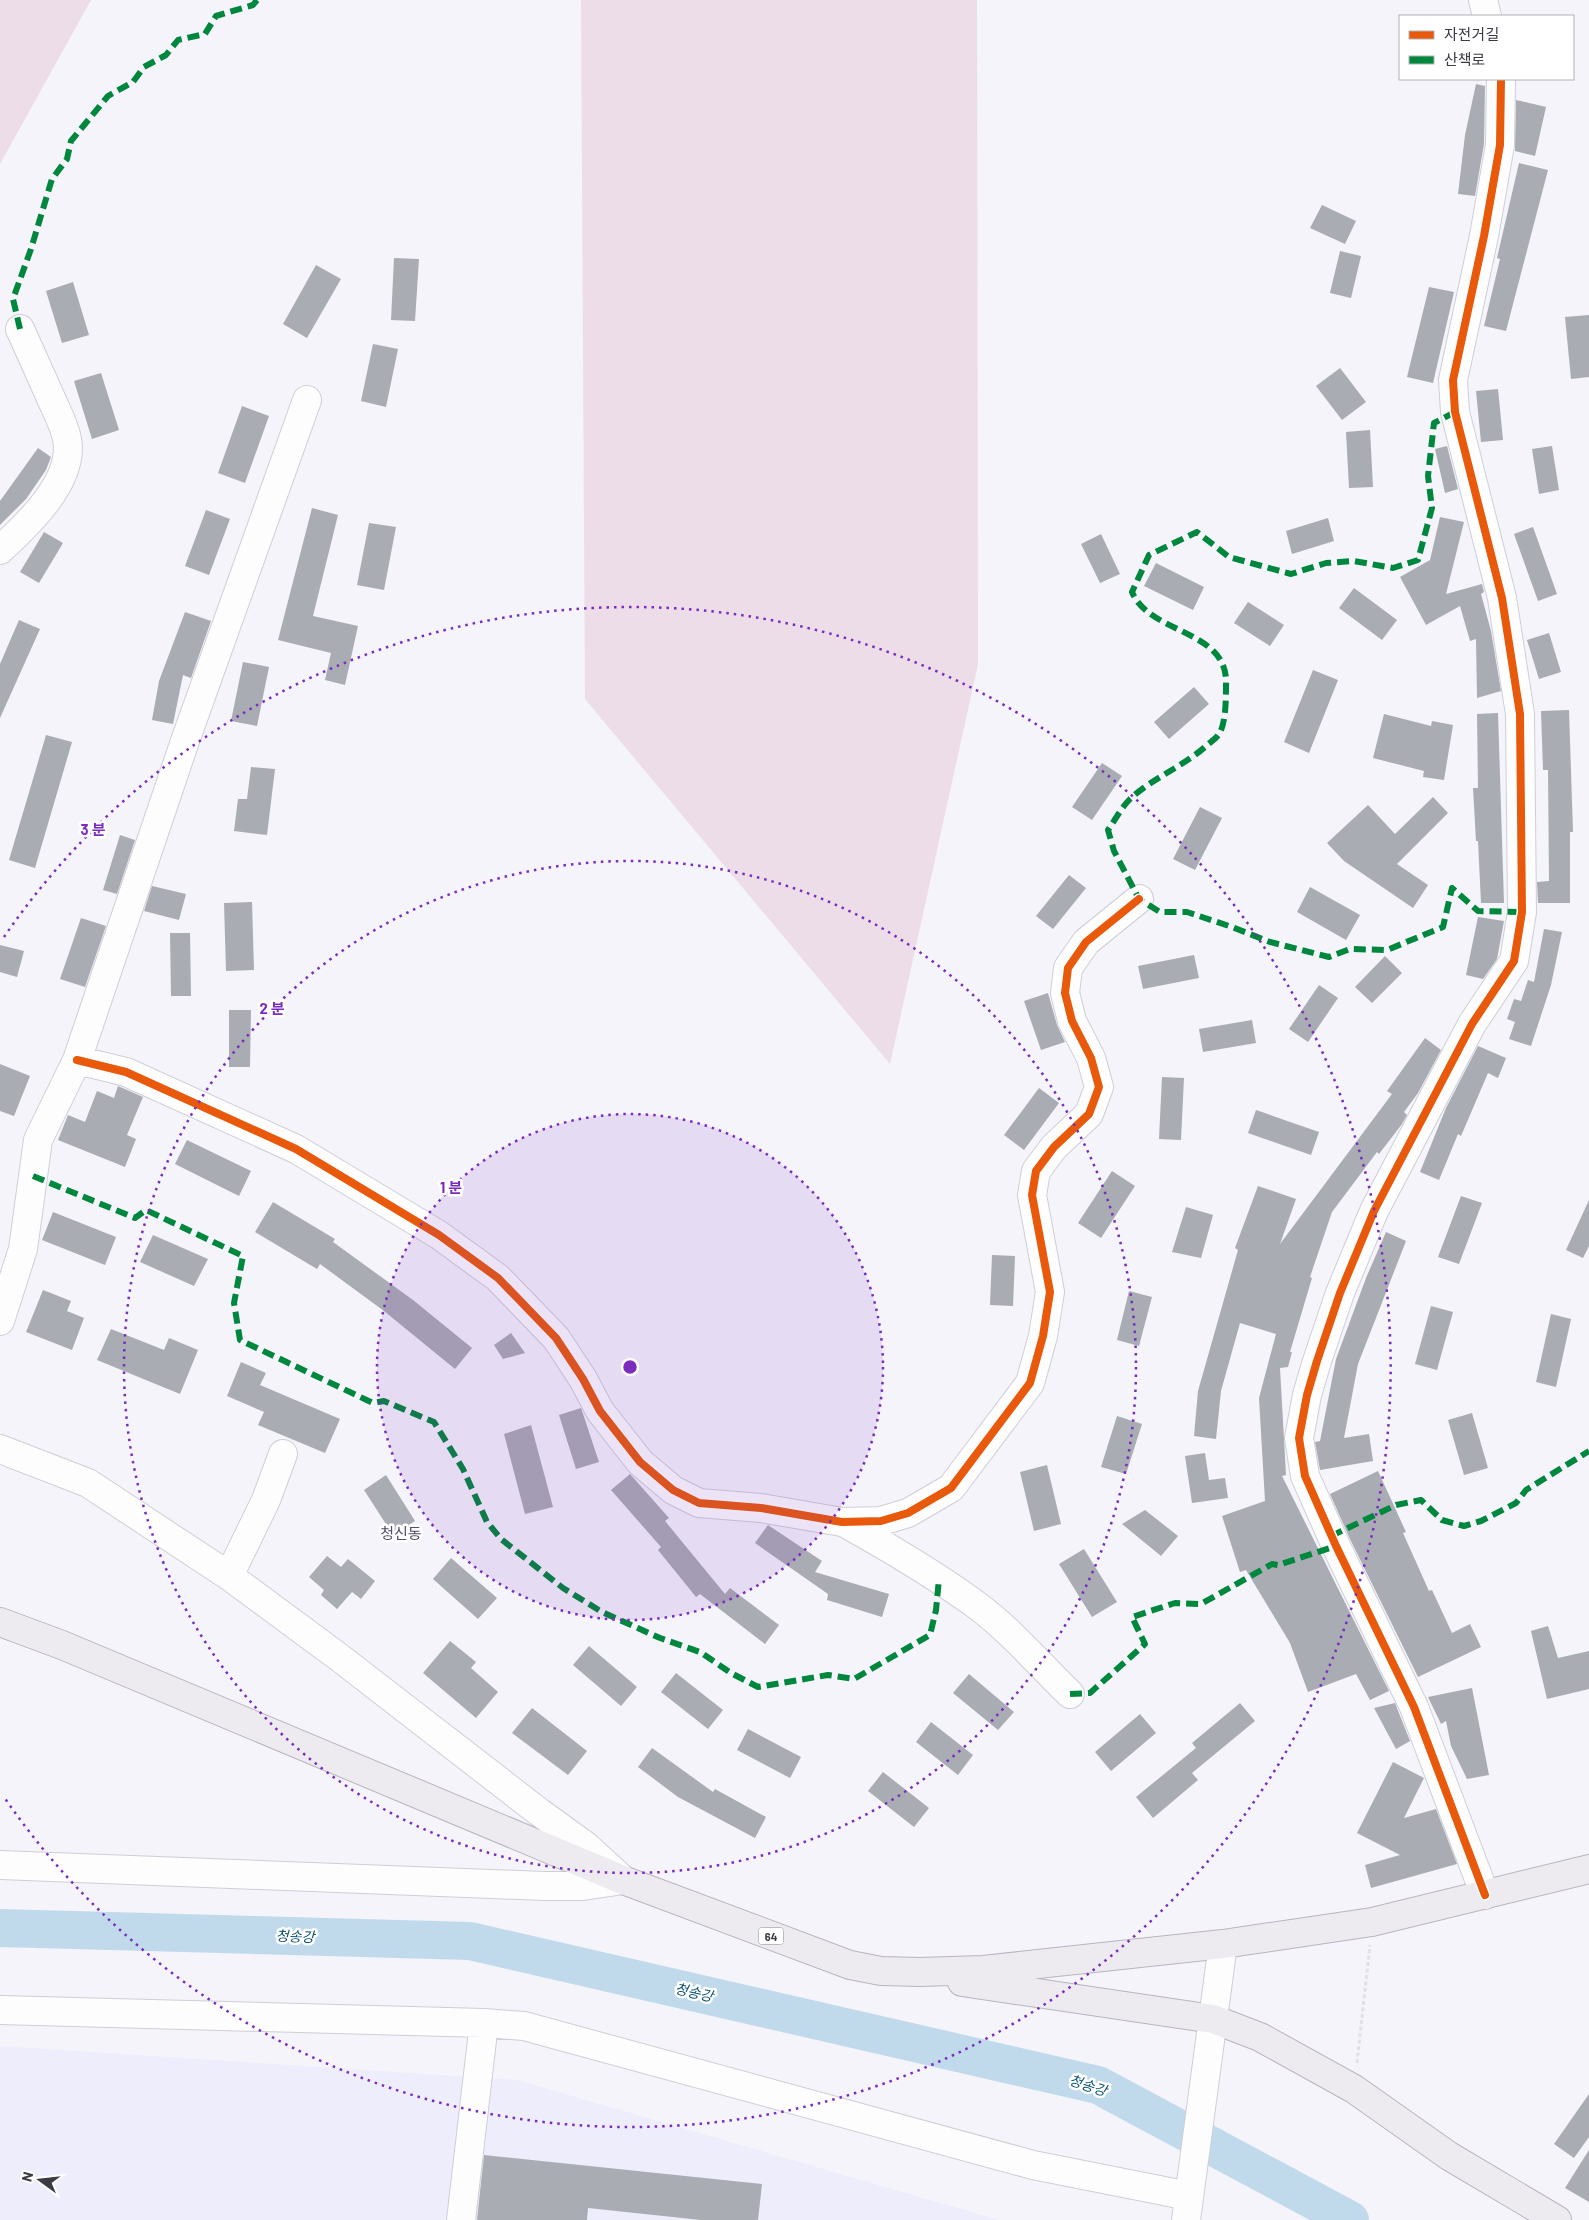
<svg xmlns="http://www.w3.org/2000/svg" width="1589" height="2220" viewBox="0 0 1589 2220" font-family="Barlow,'Noto Sans KR',sans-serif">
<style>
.built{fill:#eeedfc}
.green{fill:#ecdde8}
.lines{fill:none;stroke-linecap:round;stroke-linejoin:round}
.river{stroke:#c0daec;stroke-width:38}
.building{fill:#a9acb3}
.minor-casing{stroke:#cfced7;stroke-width:30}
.major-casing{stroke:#b9b4bf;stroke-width:30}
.path{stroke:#e1e1e3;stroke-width:3;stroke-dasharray:4 2.5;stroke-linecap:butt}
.minor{stroke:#fdfdfe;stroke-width:28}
.major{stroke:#eeebf0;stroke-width:28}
.quiet{stroke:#00873e;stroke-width:6;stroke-dasharray:12 6;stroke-linecap:butt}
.cycleway-casing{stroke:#fff;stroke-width:11}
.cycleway{stroke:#e8590c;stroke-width:8}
.ring{fill:none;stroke:#7b2cbf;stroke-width:2.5;stroke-dasharray:2.5 5}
.labels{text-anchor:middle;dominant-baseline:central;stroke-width:5;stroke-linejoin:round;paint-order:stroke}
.shield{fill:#fff;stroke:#76757d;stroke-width:1}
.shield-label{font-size:11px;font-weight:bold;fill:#3b3a45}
.water-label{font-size:14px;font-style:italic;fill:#0b5170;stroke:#fff}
.quarter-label{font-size:15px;fill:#504e66;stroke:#fff}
.centre{fill:#7b2cbf;stroke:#fff;stroke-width:2.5}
.ring-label{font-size:15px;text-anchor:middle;font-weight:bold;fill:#7b2cbf;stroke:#fff;stroke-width:5;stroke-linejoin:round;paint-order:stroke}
</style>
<rect width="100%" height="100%" fill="#f4f4fa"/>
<path class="built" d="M0,2046l517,34 482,140h-999z"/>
<path class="green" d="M0,0h91l-91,164z
M581,0h396l1,664 -88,400 -305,-365z"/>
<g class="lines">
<path class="river" d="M0,1928l470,13 628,144 252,135"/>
</g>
<path class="building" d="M1476,84l9,2 -1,58 -9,52 -17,-2 7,-59z
M1516,100l30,7 -11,49 -20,-5z
M1519,163l29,7 -42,161 -22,-5 16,-67 -3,-1z
M1322,205l34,16 -11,23 -35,-16z
M1340,251l21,5 -10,42 -21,-5z
M394,258l25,1 -4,62 -24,-1z
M316,265l25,14 -34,59 -24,-14z
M73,282l16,53 -27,8 -16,-52z
M1429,287l25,5 -21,91 -26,-6z
M1589,315v62l-18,2 -6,-62z
M373,344l25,5 -12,58 -25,-6z
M1340,368l26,34 -24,18 -26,-34z
M101,373l18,57 -27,9 -18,-58z
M1498,389l5,51 -22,2 -5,-51z
M242,406l27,10 -24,67 -27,-10z
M1370,430l3,57 -24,1 -3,-56z
M1447,446l11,43 -13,4 -10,-44z
M1552,446l7,44 -20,4 -7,-45z
M38,448l13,9 -5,13 -20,29 -26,26v-24z
M312,508l26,7 -25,101 45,10 -13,59 -20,-5 6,-27 -53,-13z
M206,510l24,9 -21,56 -24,-9z
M1440,517l24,5 -18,72 36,-10 2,8 -3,2 10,37 10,60 -24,7 -1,-59 -6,2 -10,-35 -34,19 -26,-48 30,-17z
M1328,518l6,23 -42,13 -6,-23z
M369,523l27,4 -12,63 -27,-5z
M1533,527l24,67 -19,7 -24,-67z
M44,532l19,11 -24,40 -19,-11z
M1101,534l19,40 -20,9 -19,-39z
M1156,563l48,24 -11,23 -49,-24z
M1354,588l43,32 -15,20 -43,-32z
M1248,602l36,23 -14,21 -36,-23z
M185,612l26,9 -20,57 -8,-3 -10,49 -21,-4 7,-39z
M19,620l21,9 -40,89v-54z
M1549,633l12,39 -22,7 -12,-39z
M243,662l26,5 -12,59 -26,-5z
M1313,670l25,10 -29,73 -25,-11z
M1194,687l15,17 -40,35 -15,-17z
M1569,710l4,122h-3v71h-32l-1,-21 12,-1 -1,-111h-5l-2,-59z
M1498,713l6,190h-23l-3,-62h-2l-3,-53h5l-1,-74z
M1384,714l47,12 1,-5 21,4 -9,55 -21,-3 1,-6 -51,-13z
M46,735l26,7 -37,126 -26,-8z
M1102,763l20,13 -30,44 -20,-13z
M251,767l24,2 -8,66 -33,-4 4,-32h9z
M1433,797l15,16 -51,51 31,21 -15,23 -69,-47 -17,-18 41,-38 27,29z
M1200,807l22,11 -27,52 -22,-11z
M120,835l15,5 -18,54 -14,-4z
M1069,875l17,13 -33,41 -17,-13z
M152,886l34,8 -7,26 -35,-9z
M1310,887l50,28 -14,25 -49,-28z
M252,902l2,68 -28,1 -2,-68z
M1478,917l26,4 -7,38 -14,20 -17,-4z
M81,918l25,8 -21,61 -25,-8z
M1544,929l18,3 -11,53 -20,61 -22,-7 6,-17 -8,-3 7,-20 7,2 7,-21 6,2z
M170,933h20l1,63h-20z
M0,945l24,6 -7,26 -17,-5z
M1194,955l5,23 -56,11 -5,-23z
M1385,956l17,17 -30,30 -17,-16z
M1319,985l19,13 -30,44 -19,-13z
M1048,993l9,32 8,17 -24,8 -17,-49z
M229,1010h22l-1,57h-21z
M1252,1020l4,23 -53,9 -4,-23z
M1425,1038l16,12 -23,43 -14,19 3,3 -5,9 -23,30 -2,-2 -45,60 -22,65 2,1 -22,74h2l-4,15 -8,1 6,107 -4,1 107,215 -19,9 -14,-26 -48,18 -18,-49 -44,-73 -6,2 -18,-56 43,-15 -6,-103 17,-64 -36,-11 -19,68 -5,48 -22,-3 4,-45 40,-141 -3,-2 23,-62 38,13 -16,45 112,-150 -5,-3z
M1478,1046l28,12 -8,20 -10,-5 -27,63 -3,-2 -19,46 -19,-8 26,-64z
M0,1064l30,12 -16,40 -14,-5z
M1162,1077l22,1 -3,62 -22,-1z
M118,1086l25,11 -16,38 9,4 -11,28 -67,-27 10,-25 17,7 12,-31 17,7z
M1039,1088l20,15 -35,47 -20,-15z
M1256,1110l63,22 -8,23 -63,-22z
M187,1140l64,31 -12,25 -64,-32z
M1112,1171l23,15 -34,52 -23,-15z
M1461,1196l21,7 -23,61 -21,-7z
M1589,1200v46l-6,12 -17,-8z
M273,1202l62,37 -2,3 80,58 59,48 -17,21 -71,-58 -64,-47 -3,5 -62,-37z
M1186,1207l27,8 -12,43 -29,-6z
M53,1212l63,25 -11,28 -63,-25z
M1386,1232l20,9 -48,123 -14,74 25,-4 4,27 -53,9 -5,-28 5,-1 16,-82 30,-81z
M153,1235l55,24 -14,27 -54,-24z
M992,1255l23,1 -2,50 -23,-1z
M43,1290l28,11 -4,10 17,7 -12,32 -46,-18z
M1129,1291l23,6 -13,49 -22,-6z
M1431,1306l22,6 -16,58 -22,-6z
M1551,1314l20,5 -15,68 -20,-5z
M111,1329l53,21 5,-12 29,12 -18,44 -83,-34z
M511,1333l14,20 -22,6 -9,-14z
M241,1362l25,11 -6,12 80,34 -15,34 -67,-28 6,-13 -37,-16z
M581,1408l18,54 -23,7 -17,-54z
M1472,1413l16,55 -24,7 -16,-55z
M1117,1416l25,8 -16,50 -25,-7z
M531,1425l22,82 -28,7 -21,-80z
M1205,1453l4,27 16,-2 3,20 -36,5 -7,-47z
M1047,1465l14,59 -27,7 -14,-59z
M1378,1471l28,61 -3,1 26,58 3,-1 20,43 18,-9 11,23 -63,30 -68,-138 -20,-45z
M630,1474l39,44 -4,3 60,73 5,-6 49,37 -14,19 -65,-50 -4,3 -38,-47 3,-3 -50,-57z
M386,1475l29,46 -22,14 -29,-45z
M1145,1510l33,26 -17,20 -39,-32z
M768,1525l54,36 -7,11 74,22 -7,23 -55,-17 1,-6 -73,-51z
M1084,1549l33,53 -25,15 -33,-53z
M327,1556l14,11 7,-8 27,22 -14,18 -9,-7 -15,17 -16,-14 3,-5 -15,-13z
M451,1558l46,40 -19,21 -45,-40z
M1548,1626l10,32 31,-7v38l-42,10 -16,-68z
M450,1641l26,21 -5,6 27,24 -22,26 -53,-45z
M589,1646l48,41 -16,19 -48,-41z
M676,1673l47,37 -15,19 -47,-37z
M969,1674l45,38 -16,18 -45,-37z
M1472,1688l17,87 -22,4 -16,-33 -5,-25 -5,3 -13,-27z
M1240,1703l15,18 -63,52 6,7 -45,38 -17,-21 60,-49 -4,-5z
M1395,1703l15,38 -14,8 -22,-41z
M532,1708l55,43 -19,24 -56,-42z
M1140,1714l16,19 -45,38 -16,-19z
M931,1722l42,33 -15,20 -42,-33z
M748,1729l53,28 -11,21 -53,-28z
M652,1748l61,44 2,-3 51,28 -11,21 -77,-41 -40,-30z
M1393,1762l31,16 -20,40 32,-9 21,55 -86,24 -6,-23 35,-10 -43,-22z
M883,1772l46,36 -15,19 -46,-36z
M1589,2094v43l-15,21 -20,-14z
M1589,2150v52l-24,-14z
M484,2155l278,29 -4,36h-57l-113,-12 -1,12h-110z"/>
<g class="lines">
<defs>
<path id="minor" d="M1483,0l4,16
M0,550c27,-25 75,-69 67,-111 -3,-15 -11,-29 -17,-43 -10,-22 -20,-45 -30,-67
M77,1060l49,12 170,77 143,86 59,43 58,60 27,41 17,32 40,51 33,28 26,13 62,5 81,14 39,-1 27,-8 43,-25 79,-105 13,-47 7,-44 -18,-97 4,-24 18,-24 35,-33 10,-27 -8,-29 -19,-37 -7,-28 3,-25 18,-26 53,-43
M0,1321l23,-72 15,-109 39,-80 108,-319 122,-341
M0,1449l88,34 141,93 111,82 199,154 47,34 36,33
M843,1522c47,26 93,53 136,85 33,25 61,58 91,87
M229,1576l37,-76 17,-46
M0,1865l544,21h39l40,-6
M1485,1895l-71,-188 -78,-161 -31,-70 -6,-38 8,-43 10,-34 23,-68 34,-82 98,-187 42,-63 8,-49 -2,-198 -18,-116 -47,-186 -2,-32 31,-144 16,-91 1,-66
M0,2010l484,13 40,3 509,139 156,31
M461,2220l23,-197
M1186,2220l37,-276"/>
<path id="major" d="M0,1622l62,23 561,235 227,85 31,6 39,1 63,-2 240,-26 149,-22 217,-53
M962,1982l251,37 47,18 94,52 95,67 108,64"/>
</defs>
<use href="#minor" class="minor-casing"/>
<use href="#major" class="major-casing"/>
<path class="path" d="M1357,2063l13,-118"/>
<use href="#minor" class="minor"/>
<use href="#major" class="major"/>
<path class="quiet" d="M20,329l-7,-30 18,-50 21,-70 15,-20 4,-18 37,-45 25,-14 11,-15 22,-12 12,-15 27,-6 11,-18 37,-11 4,-5
M1455,412l-21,11 -6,53 4,32 -14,52 -25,8 -39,-7 -28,2 -35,11 -62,-17 -32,-25 -48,23 -17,37c18,43 97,37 94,93 0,12 0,39 -7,49 -3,5 -10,9 -14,13 -23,20 -54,32 -75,52 -8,8 -15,21 -22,31l6,21 25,48 21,13h27l45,15 38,15 59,15 21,-8 37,1 56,-23 9,-39 26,23 44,1
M33,1176l102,42 11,-8 97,46 -9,47 6,37 133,63 11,-2 50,21 29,47 24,53 14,17 62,49 39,24 58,26 40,14 31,21 27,14 70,-12 26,4 76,-44 6,-25 3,-31
M1331,1536l65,-31 25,-5 21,20 22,6 17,-5 35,-18 10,-13 63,-39
M1070,1694l20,-1 55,-49 -13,-27 43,-14 26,1 71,-40 6,1 58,-19"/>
<defs>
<path id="cycleway" d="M77,1060l49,12 170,77 143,86 59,43 58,60 27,41 17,32 40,51 33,28 26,13 62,5 81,14 39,-1 27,-8 43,-25 79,-105 13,-47 7,-44 -18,-97 4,-24 18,-24 35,-33 10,-27 -8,-29 -19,-37 -7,-28 3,-25 18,-26 53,-43
M1485,1895l-71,-188 -78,-161 -31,-70 -6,-38 8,-43 10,-34 23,-68 34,-82 98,-187 42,-63 8,-49 -2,-198 -18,-116 -47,-186 -2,-32 31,-144 16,-91 1,-66"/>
</defs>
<use href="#cycleway" class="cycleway-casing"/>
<use href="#cycleway" class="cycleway"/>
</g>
<circle cx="630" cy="1367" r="253" fill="#7b2cbf" fill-opacity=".12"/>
<g class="ring">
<circle cx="630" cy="1367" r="253"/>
<circle cx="630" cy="1367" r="506"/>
<path d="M4 937A760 760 0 1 1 4 1797"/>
</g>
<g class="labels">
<rect class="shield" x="758.5" y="1927.5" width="25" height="17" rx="4"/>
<g class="shield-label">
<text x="771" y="1936">64</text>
</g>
<g class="water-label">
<text transform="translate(295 1936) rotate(2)">청송강</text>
<text transform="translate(694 1992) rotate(13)">청송강</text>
<text transform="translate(1088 2085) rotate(18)">청송강</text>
</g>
<g class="quarter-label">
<text x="401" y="1533">청신동</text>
</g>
</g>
<circle cx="630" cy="1367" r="8" class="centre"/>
<g class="ring-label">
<text x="93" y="835">3 분</text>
<text x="272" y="1014">2 분</text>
<text x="451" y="1193">1 분</text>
</g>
<rect x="1399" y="15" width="175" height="65" fill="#ffffff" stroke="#b1b0b5"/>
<rect x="1409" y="31" width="25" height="8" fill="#e8590c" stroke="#b1b0b5"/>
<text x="1444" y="40" font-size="15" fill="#3b3a45">자전거길</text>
<rect x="1409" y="56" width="25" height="8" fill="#00873e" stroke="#b1b0b5"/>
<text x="1444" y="65" font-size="15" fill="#3b3a45">산책로</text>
<g transform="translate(40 2180) rotate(285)" stroke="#ffffff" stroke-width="4" paint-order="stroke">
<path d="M0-4L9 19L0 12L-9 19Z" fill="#3b3a45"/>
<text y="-8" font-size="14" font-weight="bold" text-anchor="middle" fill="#3b3a45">N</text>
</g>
</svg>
